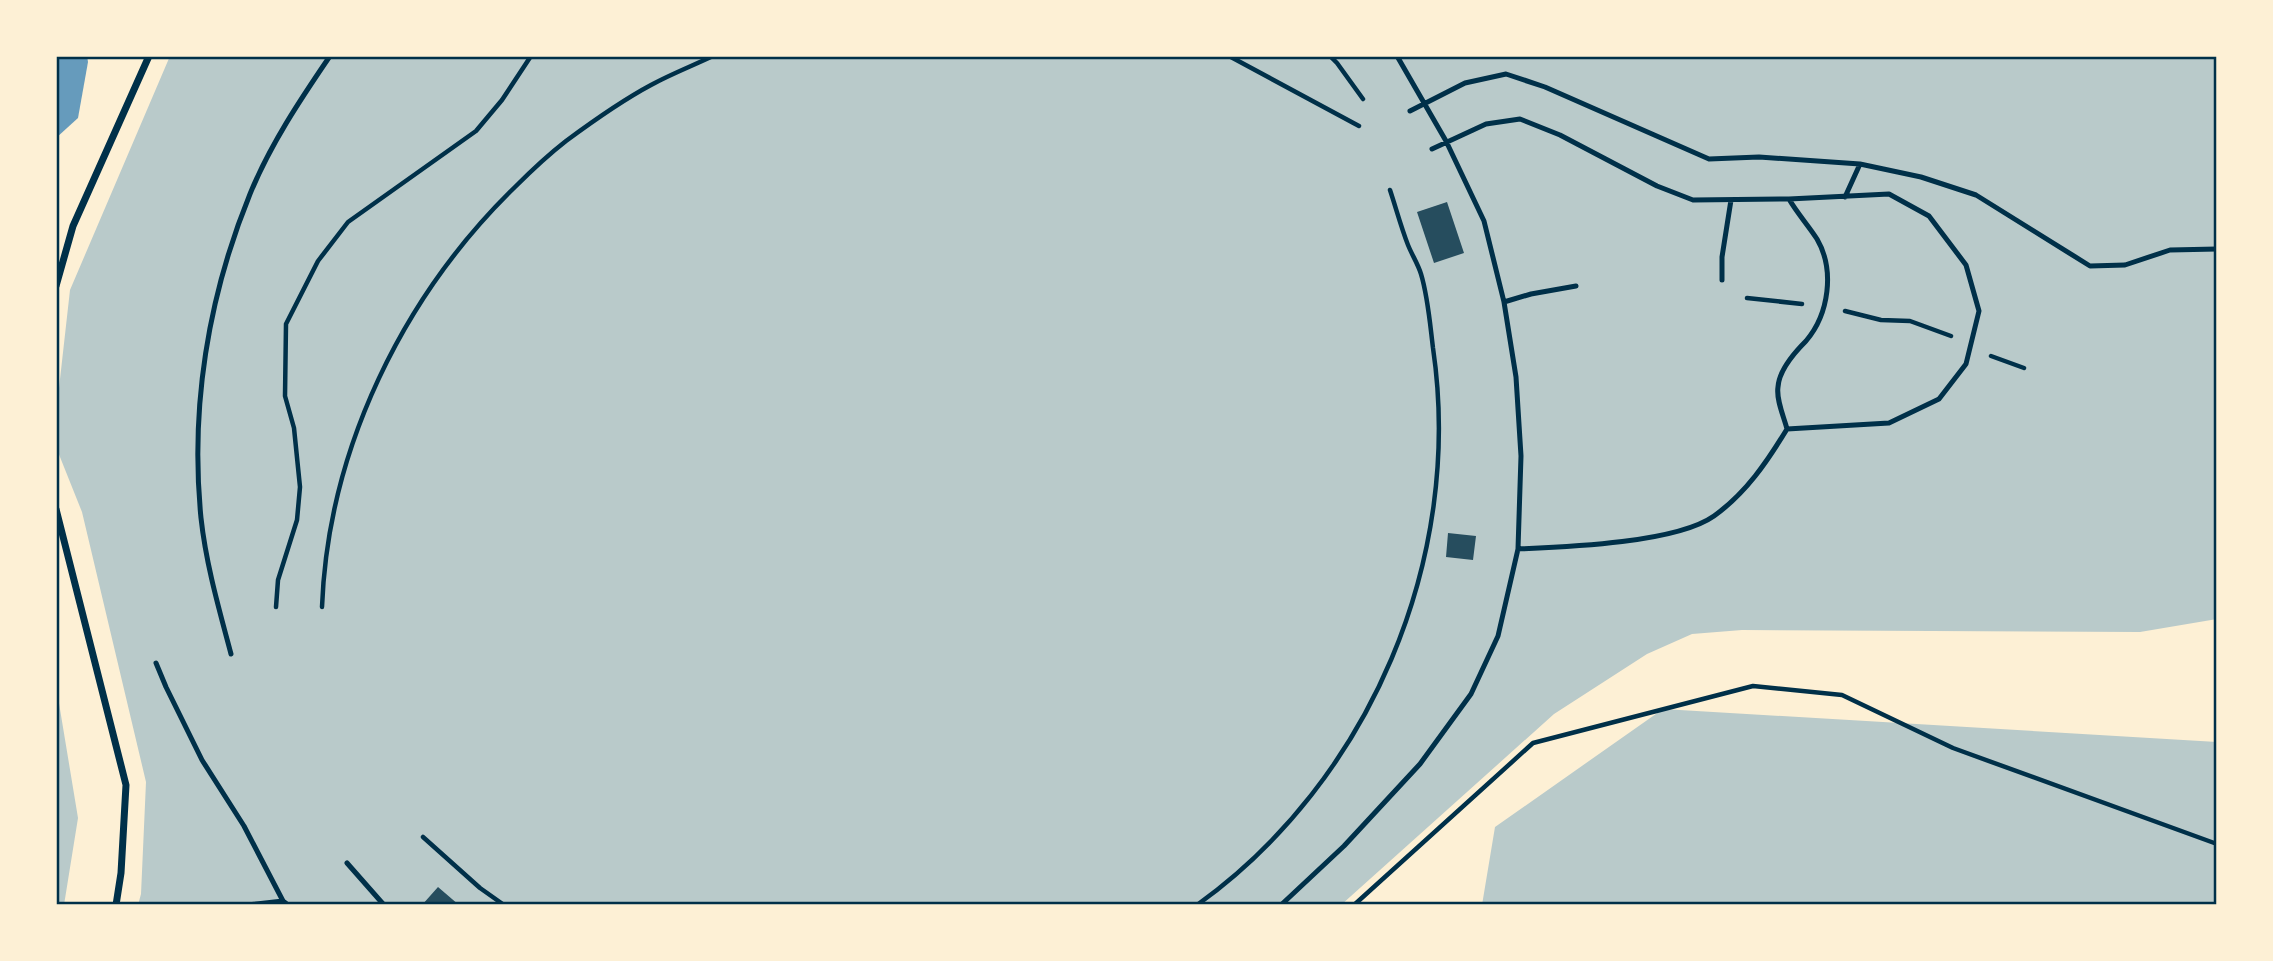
<svg xmlns="http://www.w3.org/2000/svg" width="2273" height="961" viewBox="0 0 2273 961" font-family="Spectral,serif">
<style>
.green{fill:#b9caca}
.water{fill:#669bbc}
.building{fill:#264d5e}
.lines{fill:none;stroke-linecap:round;stroke-linejoin:round}
.path{stroke:#003049;stroke-width:4.5}
.service{stroke:#003049;stroke-width:5}
.minor{stroke:#003049;stroke-width:7}
.neatline{fill:none;stroke:#003049;stroke-width:2.5}
</style>
<rect width="100%" height="100%" fill="#fdf0d5"/>
<path class="green" d="M170,56h2047v563l-77,13 -398,-2 -50,4 -45,20 -93,60 -213,191h-1203l3,-11 5,-112 -64,-270 -26,-65 3,-59 11,-98z
M56,685l22,133 -14,87h-8z
M1663,709l554,33v163h-735l13,-78z"/>
<path class="water" d="M56,56h31l1,6 -10,56 -22,20z"/>
<path class="building" d="M1447,202l17,51 -30,10 -17,-51z
M1448,533l28,3 -3,24 -27,-3z
M438,887l21,18h-37z"/>
<g class="lines">
<path class="path" d="M1229,56l130,70
M1330,56l7,7 26,36
M1747,298l55,6
M1845,311l36,9 29,1 41,15
M1991,356l33,12
M276,607l2,-27 19,-60 3,-33 -6,-59 -9,-32 1,-72 32,-63 30,-39 128,-91 26,-31 29,-44
M322,607c6,-158 81,-311 193,-420 16,-16 33,-32 51,-46 27,-20 55,-40 85,-56 20,-11 41,-19 62,-29
M423,837l57,51 24,17
M1197,905c173,-124 267,-347 236,-557 -3,-24 -5,-51 -12,-74 -3,-10 -9,-19 -13,-29 -7,-18 -12,-37 -18,-55
M1354,905l179,-162 220,-57 89,9 111,53 264,96"/>
<path class="service" d="M1410,111l55,-28 41,-9 39,13 164,72 50,-2 101,7 61,13 55,18 114,71 35,-1 45,-15 47,-1
M1432,149l54,-25 34,-5 40,16 97,51 36,14 96,-1 100,-5 40,22 37,49 13,46 -13,53 -27,35 -50,24 -102,6c-20,33 -41,64 -73,87 -38,27 -148,31 -196,33
M1845,197l15,-33
M1722,280v-23l9,-57
M1504,302l27,-8 45,-8
M1787,429c-3,-12 -11,-29 -9,-42 1,-17 17,-35 28,-46 23,-27 29,-71 11,-102 -9,-14 -20,-26 -28,-40
M231,654c-12,-45 -25,-90 -30,-136 -11,-110 7,-221 49,-324 20,-49 50,-94 80,-138
M156,663l10,24 36,73 42,66 39,75 5,4
M347,863l37,42
M248,905l35,-4
M1281,905l63,-59 76,-82 51,-70 27,-58 20,-87 3,-93 -5,-79 -12,-75 -20,-81 -38,-80 -49,-85"/>
<path class="minor" d="M56,286l17,-60 76,-170
M56,509l70,276 -5,88 -5,32"/>
</g>
<rect width="2273" height="961" fill="none" stroke="#fdf0d5" stroke-width="116"/>
<rect x="58" y="58" width="2157" height="845" class="neatline"/>
</svg>
